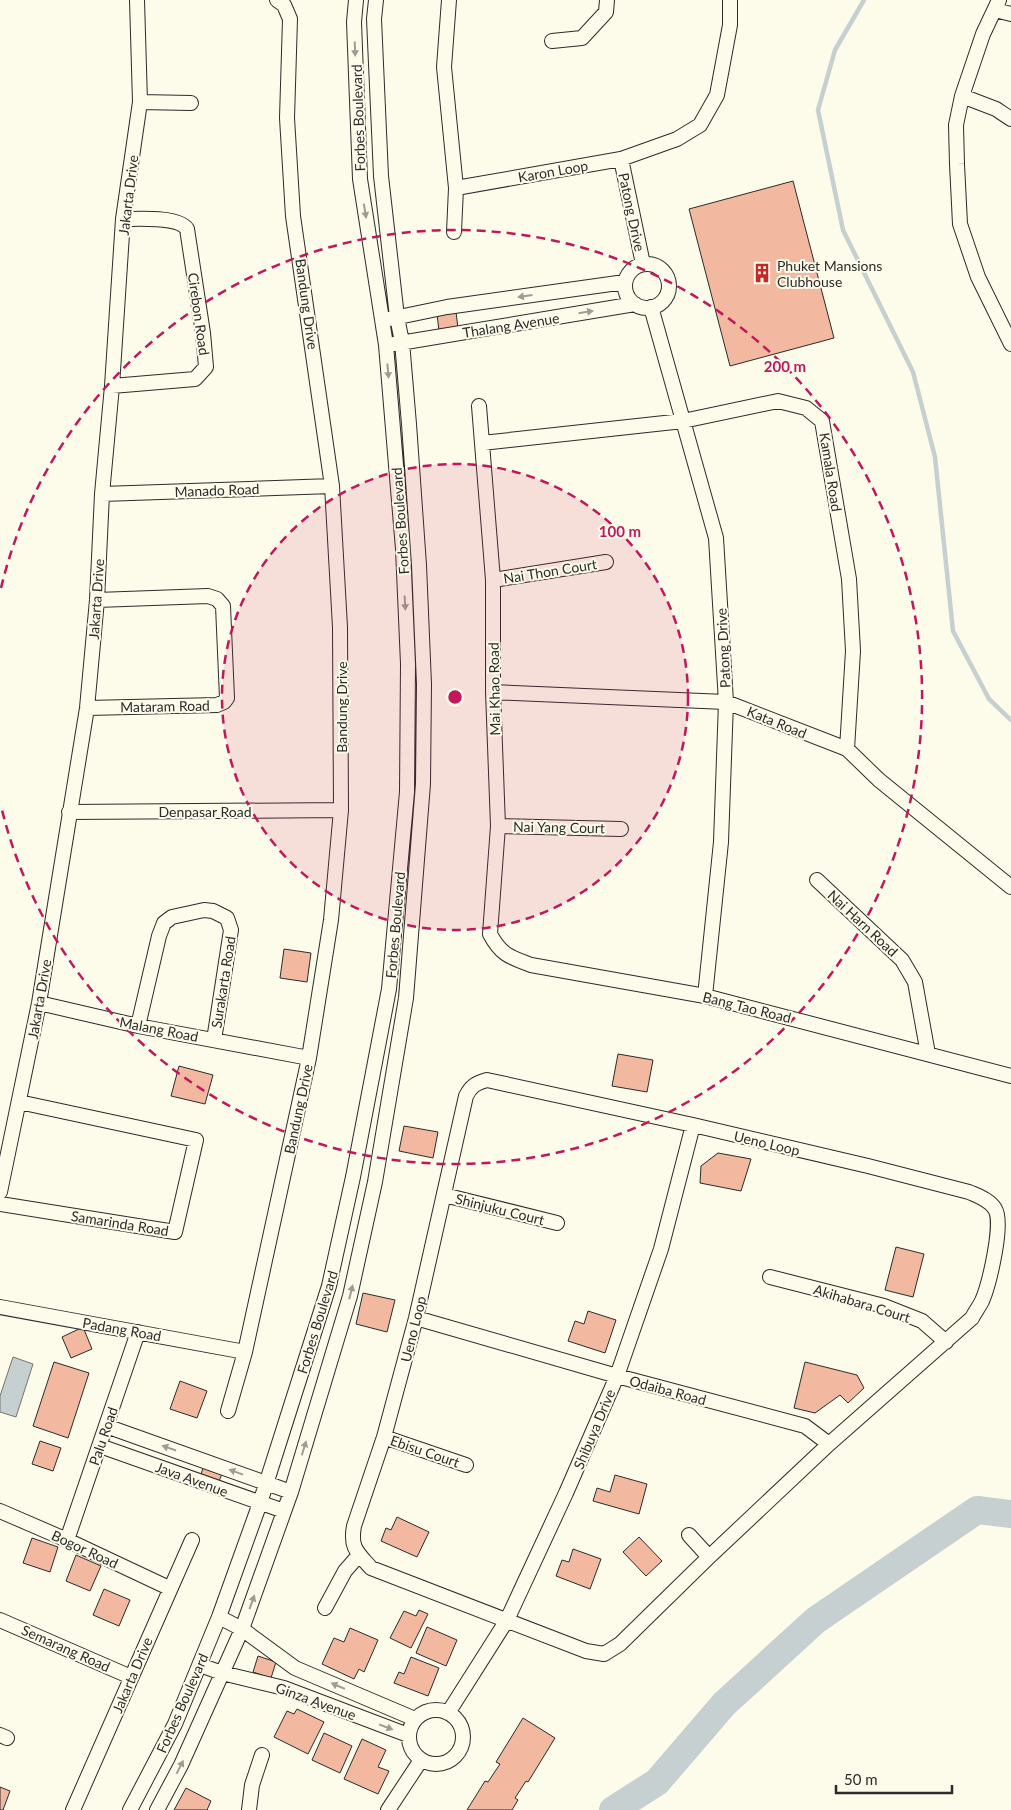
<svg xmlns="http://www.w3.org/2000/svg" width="1011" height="1810" viewBox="0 0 1011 1810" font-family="Lato,sans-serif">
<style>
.water{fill:#c7d0d0;stroke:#74746e}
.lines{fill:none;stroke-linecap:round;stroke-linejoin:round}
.stream{stroke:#c7d0d0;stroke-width:4.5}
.river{stroke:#c7d0d0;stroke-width:28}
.building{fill:#f2b8a0;stroke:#2b2b2b}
.street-casing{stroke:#2b2b2b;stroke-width:16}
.street{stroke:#fdfbea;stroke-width:14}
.oneway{fill:#9e9d94}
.ring{fill:none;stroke:#c2185b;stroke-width:2.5;stroke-dasharray:9 6}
.labels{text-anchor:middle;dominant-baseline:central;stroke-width:4;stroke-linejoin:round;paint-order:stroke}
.street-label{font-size:14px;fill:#2b2b2b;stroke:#fdfbea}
.poi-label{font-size:14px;fill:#2b2b2b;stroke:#fdfbea;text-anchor:start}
.centre{fill:#c2185b;stroke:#fdfbea;stroke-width:2.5}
.ring-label{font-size:15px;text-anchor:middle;font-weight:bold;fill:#c2185b;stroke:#fdfbea;stroke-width:4;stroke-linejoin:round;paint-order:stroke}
</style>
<rect width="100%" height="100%" fill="#fdfbea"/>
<path class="water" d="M13,1357l20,7 -17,53 -16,-5v-16z"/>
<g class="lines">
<path class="stream" d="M864,0l-29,50 -17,60 25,120 70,142 22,85 18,174 36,68 22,21"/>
<path class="river" d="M613,1810l44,-28 67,-78 92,-84 161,-110 34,4"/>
</g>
<path class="building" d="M793,181l41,157 -104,28 -41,-157z
M456,312l2,16 -19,3 -2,-17z
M284,949l27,4 -4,29 -27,-4z
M618,1054l35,6 -6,32 -35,-6z
M179,1066l34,9 -8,29 -34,-8z
M404,1126l34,6 -5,26 -34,-7z
M718,1153l33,6 -10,32 -41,-8 1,-17z
M896,1247l28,7 -11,43 -28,-7z
M363,1293l32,7 -8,32 -31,-8z
M588,1311l28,9 -11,33 -37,-12 7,-20 9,3z
M83,1327l9,22 -21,9 -9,-21z
M54,1362l35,11 -21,65 -35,-12z
M805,1362l52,13 7,13 -16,15 -8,-8 -25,18 -21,-5z
M180,1381l27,10 -10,27 -27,-9z
M40,1441l21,7 -8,23 -21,-7z
M204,1464l19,7 -5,13 -18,-6z
M615,1475l32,9 -8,30 -46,-13 4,-13 13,4z
M397,1517l32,15 -12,25 -36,-16 5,-13 5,2z
M639,1537l23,24 -16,15 -23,-24z
M32,1538l26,9 -8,25 -27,-9z
M573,1549l28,10 -11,30 -34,-13 6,-16 7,2z
M76,1555l25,11 -11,25 -24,-10z
M104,1589l26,11 -11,26 -26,-11z
M419,1610l9,4 -17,34 -21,-10 14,-27 12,5z
M427,1627l30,13 -11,26 -30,-13z
M350,1628l28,12 -14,32 -5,-3 -5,10 -32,-15 12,-26 10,4z
M258,1656l18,6 -5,16 -18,-6z
M411,1657l28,11 -11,28 -34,-13 5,-11 5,2z
M297,1709l27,13 -16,32 -34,-17 13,-26 7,3z
M523,1718l32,20 -27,44 -2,-1 -11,17 3,2 -6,10h-45l18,-29 3,1 12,-18 -4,-2z
M324,1733l28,13 -12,27 -28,-13z
M362,1739l24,11 -8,17 11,4 -11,23 -34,-15z
M0,1787l10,4 -7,19h-3z
M186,1788l25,13 -4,9h-33z"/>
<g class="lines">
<defs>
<path id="street" d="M449,0l-5,67 12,121 165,-29 56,-20 23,-14 17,-30 13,-70v-25
M999,0l-16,34 -21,62 -6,29 1,39 3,60 18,53 33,67
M995,10l16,4
M552,41l30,-3 24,-26 1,-12
M962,96l34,13 15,10
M140,102l51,1
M621,159l22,105
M454,232l2,-44
M625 286a22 22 0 1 1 44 0a22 22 0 1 1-44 0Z
M651,307l65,231 10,164 -5,140 -16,154
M389,319l58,-12 178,-25
M394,344l241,-40
M112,386l83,-7 11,-12 -3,-34 -16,-104c-9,-13 -49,-10 -64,-10
M479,406l14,174v112l5,134 -8,108c11,21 20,23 41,31l174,31 306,80
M482,443l201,-22 95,-20 28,7 16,13 27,158 4,72 -6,98
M102,494l230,-8
M493,580l113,-18
M493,692l233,10 121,47 32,31 132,107
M87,708l130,-3 7,-3 3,-4 -4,-92 -6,-7 -9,-3 -111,4
M69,812l272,-2
M498,826l123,3
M817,880l85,80 13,22 13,72
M39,1003l99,23 171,32
M138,1026l21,-90 5,-13 8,-6 32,-7 9,1 14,7 4,12 -17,110
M487,1080l206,45 175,41 101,26c9,4 21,8 26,17 9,14 -6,76 -13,92 -3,6 -7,11 -10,17l-143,126 -120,113 -89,87 -16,10 -18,-3 -215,-83c-14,-16 -21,-20 -17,-42l30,-89 32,-119 50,-222c5,-10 10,-13 21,-16z
M0,1192l39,-189 48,-295 10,-108 5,-106 10,-108 11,-167 17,-117 -3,-102
M444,1195l113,28
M0,1204l175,28 21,-92 -177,-38
M770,1277l114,29 38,15 24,21
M0,1307l245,45
M416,1318l201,58 188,50 24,18
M228,1411l17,-59 64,-294 22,-138 10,-110 -1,-183 -8,-141 -39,-270 -6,-98 3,-99 -6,-14 -7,-5
M106,1426l185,66
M384,1437l82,28
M100,1446l184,65
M0,1511l67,29 102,48
M689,1535l20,22
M67,1540l71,-208
M325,1608l20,-37 14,-16
M219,1617l23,12 53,39 120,51
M0,1620l131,57
M200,1665l22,8 62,15 124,47
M409 1737a27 27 0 1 1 54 0a27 27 0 1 1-54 0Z
M448,1713l59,-93 59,-127 51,-117 44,-127 32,-124
M0,1735l7,3
M73,1810l119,-270
M130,1810l45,-86 44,-107 41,-114 69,-217 24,-109 36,-188 18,-197 1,-128 -5,-115 -17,-204 -26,-166 -6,-157 2,-22
M157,1810l24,-45 61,-136 49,-137 59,-196 25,-114 31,-184 17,-214 1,-100 -5,-119 -10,-141 -7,-82 -5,-25 -16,-141 -7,-157 2,-19
M249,1810l3,-25 10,-30
M388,1810l33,-50"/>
</defs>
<use href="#street" class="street-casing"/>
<use href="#street" class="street"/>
</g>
<defs><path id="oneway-solid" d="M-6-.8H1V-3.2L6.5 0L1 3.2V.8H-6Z" transform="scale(1.25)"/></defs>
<g class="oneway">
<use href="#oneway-solid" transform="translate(355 49) rotate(88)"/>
<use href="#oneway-solid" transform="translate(365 211) rotate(81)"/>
<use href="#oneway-solid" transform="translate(525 296) rotate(172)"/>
<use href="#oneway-solid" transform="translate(586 312) rotate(-9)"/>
<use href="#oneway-solid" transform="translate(388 371) rotate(85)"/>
<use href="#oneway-solid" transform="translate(405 603) rotate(87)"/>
<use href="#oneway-solid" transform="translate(351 1292) rotate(-76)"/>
<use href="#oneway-solid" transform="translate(169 1448) rotate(-161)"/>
<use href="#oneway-solid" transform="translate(304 1448) rotate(-73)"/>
<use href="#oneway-solid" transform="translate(236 1472) rotate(-160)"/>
<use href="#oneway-solid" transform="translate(252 1602) rotate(-70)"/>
<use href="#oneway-solid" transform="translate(338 1686) rotate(-157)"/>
<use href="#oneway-solid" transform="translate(386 1727) rotate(21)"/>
<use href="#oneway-solid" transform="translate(180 1767) rotate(-63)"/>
</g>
<circle cx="455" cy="697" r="233" fill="#c2185b" fill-opacity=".12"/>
<g class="ring">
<circle cx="455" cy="697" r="233"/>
<path d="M1 588A467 467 0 1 1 1 806"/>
</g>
<defs>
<symbol id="building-bare" viewBox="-9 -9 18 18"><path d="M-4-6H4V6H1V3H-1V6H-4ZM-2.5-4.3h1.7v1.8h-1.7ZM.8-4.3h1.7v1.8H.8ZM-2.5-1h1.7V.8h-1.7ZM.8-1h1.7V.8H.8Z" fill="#c62828" stroke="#fdfbea" stroke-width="2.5" paint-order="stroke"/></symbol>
</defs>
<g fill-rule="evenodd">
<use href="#building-bare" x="748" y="259" width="28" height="28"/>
</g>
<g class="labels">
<g class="street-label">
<text transform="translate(358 118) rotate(-92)">Forbes Boulevard</text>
<text transform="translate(553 171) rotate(-10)">Karon Loop</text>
<text transform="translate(128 195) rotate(-83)">Jakarta Drive</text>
<text transform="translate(632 212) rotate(78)">Patong Drive</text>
<text transform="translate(307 304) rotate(82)">Bandung Drive</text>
<text transform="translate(199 314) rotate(82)">Cirebon Road</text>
<text transform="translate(511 325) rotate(-9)">Thalang Avenue</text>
<text transform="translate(831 472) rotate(81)">Kamala Road</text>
<text transform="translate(217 490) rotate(-2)">Manado Road</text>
<text transform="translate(400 521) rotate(-94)">Forbes Boulevard</text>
<text transform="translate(550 571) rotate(-9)">Nai Thon Court</text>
<text transform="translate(96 599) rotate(-86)">Jakarta Drive</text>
<text transform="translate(723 648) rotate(-93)">Patong Drive</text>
<text transform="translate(494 689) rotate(-91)">Mai Khao Road</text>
<text transform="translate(165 706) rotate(-1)">Mataram Road</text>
<text transform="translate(341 707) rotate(-90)">Bandung Drive</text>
<text transform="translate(777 722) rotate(22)">Kata Road</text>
<text x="205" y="811">Denpasar Road</text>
<text transform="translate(559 827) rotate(1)">Nai Yang Court</text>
<text transform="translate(863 923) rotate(43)">Nai Harn Road</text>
<text transform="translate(395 925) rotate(-85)">Forbes Boulevard</text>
<text transform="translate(223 982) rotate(-81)">Surakarta Road</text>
<text transform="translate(39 999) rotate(-80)">Jakarta Drive</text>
<text transform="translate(747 1007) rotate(14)">Bang Tao Road</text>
<text transform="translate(159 1029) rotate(11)">Malang Road</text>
<text transform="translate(298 1109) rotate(-78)">Bandung Drive</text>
<text transform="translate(767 1143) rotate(13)">Ueno Loop</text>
<text transform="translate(500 1209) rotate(14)">Shinjuku Court</text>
<text transform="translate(120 1223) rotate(9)">Samarinda Road</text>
<text transform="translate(862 1303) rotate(17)">Akihabara Court</text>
<text transform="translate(317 1322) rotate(-73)">Forbes Boulevard</text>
<text transform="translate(122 1329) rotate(10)">Padang Road</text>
<text transform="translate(413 1329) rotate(-76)">Ueno Loop</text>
<text transform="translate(668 1390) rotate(15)">Odaiba Road</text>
<text transform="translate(594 1429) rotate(-67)">Shibuya Drive</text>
<text transform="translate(103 1436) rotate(-71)">Palu Road</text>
<text transform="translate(425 1451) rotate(19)">Ebisu Court</text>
<text transform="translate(192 1479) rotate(20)">Java Avenue</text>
<text transform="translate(85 1549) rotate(25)">Bogor Road</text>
<text transform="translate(66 1648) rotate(24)">Semarang Road</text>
<text transform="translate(132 1675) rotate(-67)">Jakarta Drive</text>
<text transform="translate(316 1701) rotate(20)">Ginza Avenue</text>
<text transform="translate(182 1703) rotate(-66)">Forbes Boulevard</text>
</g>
<g class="poi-label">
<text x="777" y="265">Phuket Mansions<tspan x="777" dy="16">Clubhouse</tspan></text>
</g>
</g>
<circle cx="455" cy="697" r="8" class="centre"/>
<g class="ring-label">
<text x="785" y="372">200 m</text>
<text x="620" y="537">100 m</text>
</g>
<path d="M836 1785v8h116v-8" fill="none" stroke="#2b2b2b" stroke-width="2.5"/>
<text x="844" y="1785" font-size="15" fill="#2b2b2b" stroke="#fdfbea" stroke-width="4" paint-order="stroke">50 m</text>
</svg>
